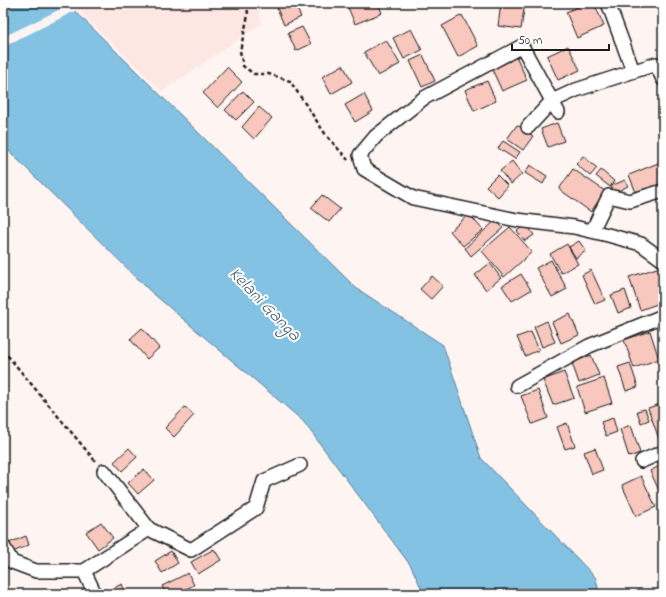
<svg xmlns="http://www.w3.org/2000/svg" width="666" height="597" viewBox="0 0 666 597" font-family="'Indie Flower',sans-serif">
<style>
.built{fill:#fce7e3}
.water{fill:#84c2e4;stroke:#5a8094}
.pier{fill:#fef4f2}
.building{fill:#f8c8bf;stroke:#1c1c1c}
.lines{fill:none;stroke-linecap:round;stroke-linejoin:round}
.street-casing{stroke:#1c1c1c;stroke-width:16}
.path{stroke:#1c1c1c;stroke-width:2.5;stroke-dasharray:4 3;stroke-linecap:butt}
.street{stroke:#fff;stroke-width:13}
.labels{text-anchor:middle;dominant-baseline:central;stroke-width:4;stroke-linejoin:round;paint-order:stroke}
.water-label{font-size:18px;font-style:italic;fill:#465e6c;stroke:#fff}
</style>
<rect width="100%" height="100%" fill="#fef4f2"/>
<filter id="ink" filterUnits="userSpaceOnUse"><feTurbulence type="fractalNoise" baseFrequency=".025" numOctaves="2"/><feDisplacementMap in="SourceGraphic" scale="8" xChannelSelector="R" yChannelSelector="G"/><feConvolveMatrix kernelMatrix="1 2 1 2 8 2 1 2 1" color-interpolation-filters="sRGB"/></filter>
<g filter="url(#ink)">
<path class="built" d="M71,3h185l6,20 -100,68z"/>
<path class="water" d="M3,3h64l289,285 87,57 38,113 115,120 3,16h-175l-13,-28 -108,-145 -154,-131 -146,-145z"/>
<path class="pier" d="M71,4l6,6 -74,37v-10z"/>
<path class="building" d="M288,3h6l7,14 -17,8 -7,-17z
M352,3h26l4,10 -27,11 -8,-19z
M501,3h24l-4,26 -23,-3z
M587,3h7l10,23 -27,12 -11,-26z
M462,15l16,31 -20,11 -16,-31z
M302,27l9,17 -15,7 -8,-18z
M411,29l11,21 -18,9 -11,-21z
M386,40l14,24 -22,12 -14,-24z
M568,46l12,24 -22,10 -11,-24z
M423,55l12,26 -13,6 -12,-26z
M516,56l11,24 -25,11 -11,-24z
M343,65l9,17 -21,12 -9,-17z
M227,67l15,15 -24,26 -15,-15z
M487,81l9,20 -22,10 -9,-21z
M243,91l11,11 -18,18 -11,-10z
M364,94l9,17 -18,11 -10,-17z
M259,107l13,11 -18,21 -12,-12z
M557,123l7,18 -16,6 -7,-18z
M517,125l16,11 -10,14 -16,-11z
M503,141l17,11 -5,7 -17,-11z
M583,156l14,12 -7,8 -14,-12z
M512,161l10,13 -11,10 -11,-13z
M663,161v23l-26,11 -8,-20z
M530,165l17,11 -4,8 -18,-11z
M573,169l32,22 -14,21 -32,-23z
M601,170l13,11 -4,6 -14,-11z
M497,175l11,11 -10,11 -12,-11z
M625,180l3,6 -14,7 -3,-7z
M322,195l18,14 -11,13 -18,-14z
M469,214l14,16 -20,16 -13,-15z
M496,220l7,8 -32,28 -6,-8z
M526,224l8,11 -9,6 -8,-10z
M510,227l22,25 -28,25 -22,-26z
M579,241l7,10 -10,7 -7,-11z
M567,244l11,20 -17,9 -11,-19z
M551,260l16,29 -15,8 -16,-29z
M490,263l11,15 -15,12 -11,-15z
M663,266v36l-23,8 -11,-33z
M591,270l14,30 -10,4 -13,-29z
M521,274l10,16 -19,11 -10,-15z
M432,276l11,10 -12,13 -11,-10z
M625,290l6,18 -13,5 -7,-18z
M570,314l9,21 -18,8 -9,-21z
M547,321l8,21 -13,5 -8,-20z
M663,322v21l-6,-19z
M142,328l17,20 -12,11 -17,-20z
M650,331l9,28 -25,9 -10,-28z
M531,332l8,18 -14,6 -8,-19z
M591,355l8,20 -20,8 -7,-20z
M630,363l8,24 -12,4 -8,-24z
M564,372l10,26 -21,7 -10,-25z
M604,378l8,25 -27,9 -8,-25z
M538,390l10,28 -16,6 -11,-28z
M663,403v35l-4,1 -11,-31z
M185,407l9,8 -20,22 -9,-9z
M645,409l4,11 -8,3 -4,-12z
M613,418l4,14 -11,4 -5,-14z
M567,423l8,23 -10,3 -8,-22z
M631,425l9,28 -11,4 -9,-28z
M129,448l8,9 -15,14 -8,-9z
M595,448l8,22 -11,4 -8,-22z
M663,464v35l-13,-28z
M144,469l10,11 -16,14 -10,-11z
M641,476l15,31 -20,9 -14,-31z
M101,522l12,16 -15,11 -12,-17z
M26,536l3,9 -16,7 -4,-9z
M214,549l7,11 -23,14 -7,-12z
M171,551l7,12 -16,10 -7,-12z
M188,573l6,12 -18,9h-10l-4,-8z
M122,584l4,10h-21v-2z"/>
<g class="lines">
<defs>
<path id="street" d="M608,3l25,68
M558,112l-36,-66 -98,52 -48,38 -16,19 4,14 49,29 104,22 57,7 34,8 33,9 22,16
M528,127l24,-26 24,-11 80,-26 7,15
M592,231l17,-35 21,5 33,-10
M517,386l72,-40 74,-30
M642,461l21,-9
M104,471l45,58 42,21 65,-42 8,-27 36,-16
M3,546l9,16 24,9h48
M95,594l-11,-23 65,-42"/>
</defs>
<use href="#street" class="street-casing"/>
<path class="path" d="M247,3l1,12 -8,36 3,15 11,8h15l21,7 36,54 22,25
M3,350l93,112"/>
<use href="#street" class="street"/>
</g>
</g>
<g class="labels">
<g class="water-label">
<text transform="translate(264 305) rotate(46)">Kelani Ganga</text>
</g>
</g>
<rect width="666" height="597" fill="none" stroke="#fff" stroke-width="16"/>
<rect x="8" y="8" width="650" height="581" fill="none" stroke="#1c1c1c" stroke-width="1.5" filter="url(#ink)"/>
<path d="M512 44v6h97v-6" fill="none" stroke="#1c1c1c" stroke-width="2"/>
<text x="518" y="44" font-size="12" fill="#1c1c1c" stroke="#ffffff" stroke-width="3" paint-order="stroke">50 m</text>
</svg>
